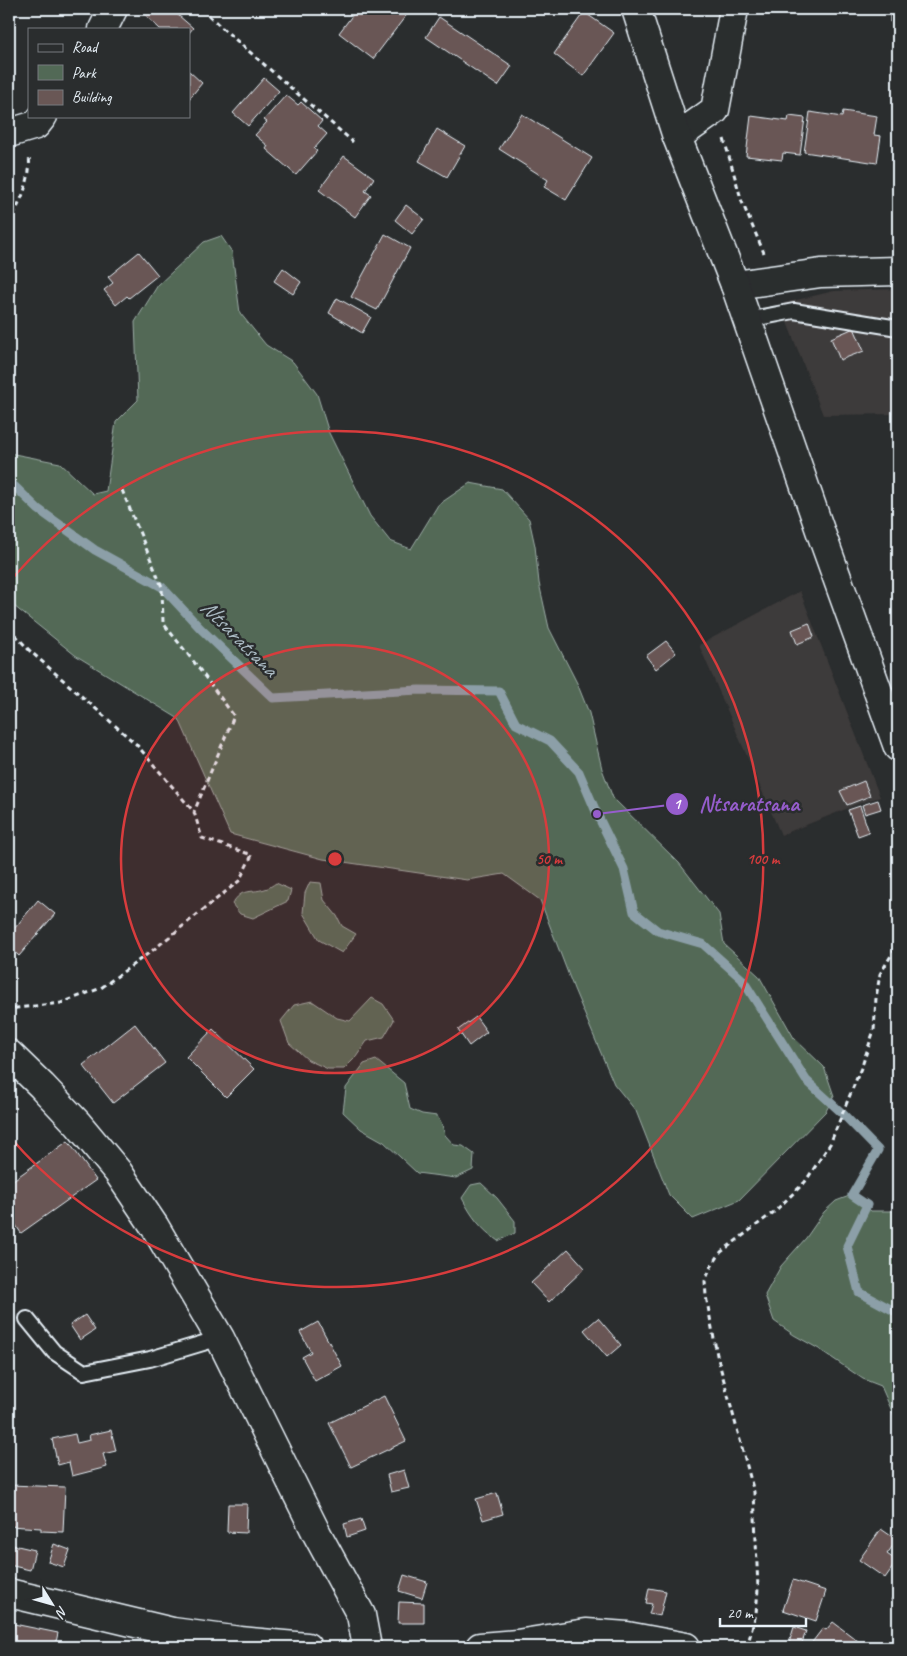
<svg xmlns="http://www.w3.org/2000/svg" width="907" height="1656" viewBox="0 0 907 1656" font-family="Caveat,sans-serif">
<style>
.built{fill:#3d3a3a}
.green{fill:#526956;stroke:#9dada7}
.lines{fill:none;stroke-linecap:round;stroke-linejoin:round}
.stream{stroke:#8c9fa8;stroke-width:9}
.building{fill:#695755;stroke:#e8f1f8}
.lane-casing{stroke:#e8f1f8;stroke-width:18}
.street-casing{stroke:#e8f1f8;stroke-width:31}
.secondary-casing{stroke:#e8f1f8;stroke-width:31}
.path{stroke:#e8f1f8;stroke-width:3;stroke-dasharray:5 4;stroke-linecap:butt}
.lane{stroke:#2a2d2e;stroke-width:14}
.street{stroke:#2a2d2e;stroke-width:28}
.secondary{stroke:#2a2d2e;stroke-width:28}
.ring{fill:none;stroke:#d83c3d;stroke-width:2.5}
.labels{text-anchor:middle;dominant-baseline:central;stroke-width:5;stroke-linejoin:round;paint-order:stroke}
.water-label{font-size:22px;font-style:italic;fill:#aabac3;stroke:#2a2d2e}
.centre{fill:#d83c3d;stroke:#2a2d2e;stroke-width:2.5}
.ring-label{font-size:15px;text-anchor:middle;font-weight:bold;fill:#d83c3d;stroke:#2a2d2e;stroke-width:5;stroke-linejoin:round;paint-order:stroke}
.leader{fill:none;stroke:#965dcd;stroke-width:2}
.callout-dot{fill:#965dcd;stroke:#2a2d2e;stroke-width:2}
.mark-label{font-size:15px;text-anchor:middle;font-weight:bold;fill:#fff}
.callout-label{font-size:22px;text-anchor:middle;font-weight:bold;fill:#965dcd;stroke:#2a2d2e;stroke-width:5;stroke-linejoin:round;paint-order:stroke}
</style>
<rect width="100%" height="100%" fill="#2a2d2e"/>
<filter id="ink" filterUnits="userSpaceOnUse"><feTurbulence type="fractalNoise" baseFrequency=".02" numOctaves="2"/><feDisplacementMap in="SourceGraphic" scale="10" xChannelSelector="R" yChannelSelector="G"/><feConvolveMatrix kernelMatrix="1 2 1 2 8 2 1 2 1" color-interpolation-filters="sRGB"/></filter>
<g filter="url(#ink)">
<path class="built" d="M898,289v125l-75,1 -38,-98 -1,-14 50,-12z
M800,591l80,206 -19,6 -80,32 -82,-190z"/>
<path class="green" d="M221,236l11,16 8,61 26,32 27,17 24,32 12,39 41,83 20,25 21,8 27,-44 32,-22 32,6 27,30 6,27 4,37 10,45 28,55 12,30 13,56 11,29 66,65 40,51 5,30 35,32 35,62 30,29 10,29 -8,15 -87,89 -46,19 -24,-24 -33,-84 -22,-27 -40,-95 -34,-89 -36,-26 -37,6 -144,-21 -93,-25 -51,-115 -104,-64 -66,-53v-149l51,10 33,31 13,-3 10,-69 22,-22 -3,-78 23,-37 46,-43z
M310,882l11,1 3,17 13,16 5,10 14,8 -14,19 -23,-13 -16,-27 2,-20z
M276,883l15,7 -3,11 -35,17 -13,-4 -8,-10c11,-17 16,-10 33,-15 4,-1 8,-4 11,-6z
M372,998l11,6 11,16 -10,17 -17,4 -11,16 -12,12h-16l-20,-9 -19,-17 -8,-22 13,-16 18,-4 25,17 13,3z
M376,1060l28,23 6,26 12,5 15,2 5,9 3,10 9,10 9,1 11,8 -1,16 -17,8 -39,-5 -33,-31 -23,-13 -18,-17 3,-24 18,-24z
M481,1183l16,15 18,23v12l-17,8c-18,-13 -26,-24 -36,-43l9,-13z
M852,1195l19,16h27v214l-17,-39 -18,-7 -44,-30 -25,-14 -20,-14 -9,-26 16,-29 25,-28 18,-26 12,-11z"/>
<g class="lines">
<path class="stream" d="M9,481l29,28 57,41 67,37 38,41 73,70 146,-8 80,1 17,33 34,17 29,31 18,42 27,55 10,43 24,19 45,13 39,35 64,101 36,33 36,37 -26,45 15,10 -20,41 12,46 39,21"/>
</g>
<path class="building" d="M145,9h26l22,19 -4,5v-4h-29l-18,-17z
M357,9h54l-38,50 -34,-26z
M890,9h8v12l-8,1z
M584,12l30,21 -31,43 -29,-22z
M439,17l73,49 -14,20 -72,-49z
M189,71l13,12 -13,16z
M264,78l15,13 -31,35 -15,-13z
M286,95l12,10 3,-3 21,19 -4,5 9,8 -13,15 3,2 -21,24 -30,-26 2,-3 -13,-11 12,-13 -3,-2z
M843,111l34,5 -3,19 7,1 -4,27 -73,-11 6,-40 32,5z
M522,114l70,44 -26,42 -22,-13 4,-7 -49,-31z
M751,116l37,5 1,-5 16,2 -5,37 -17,-2 -1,7 -36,-4z
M437,129l28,17 -18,31 -28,-16z
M344,156l30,22 -9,13 6,4 -16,22 -36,-27z
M406,205l18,14 -12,15 -17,-14z
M385,234l25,14 -33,62 -26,-13z
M139,252l19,23 -29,23 -2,-2 -11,9 -12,-15 9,-7 -5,-6z
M283,268l18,14 -8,12 -19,-13z
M337,298l34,19 -9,16 -33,-20z
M854,328l10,23 -24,9 -9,-22z
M809,623l5,14 -17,7 -5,-14z
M666,641l10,12 -20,16 -10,-13z
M864,781l6,15 -23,9 -7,-14z
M878,800l3,9 -16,5 -3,-9z
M860,806l9,26 -11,4 -10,-26z
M38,900l17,14 -36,42 -10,-9v-12z
M476,1017l11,15 -18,14 -11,-16z
M135,1024l30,39 -52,40 -30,-38z
M213,1029l41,40 -28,28 -40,-40z
M68,1141l28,39 -75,53 -12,-18v-32z
M568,1249l17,19 -36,34 -18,-19z
M85,1315l10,15 -15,10 -10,-15z
M598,1318l23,27 -14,12 -23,-27z
M318,1322l24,44 -27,15 -13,-24 9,-5 -11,-20z
M384,1396l22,45 -55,26 -22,-44z
M111,1430l5,21 -13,3 4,13 -35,9 -3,-14 -11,3 -6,-26 23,-5 2,9 13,-3 -1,-5z
M404,1470l5,18 -18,4 -4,-17z
M9,1485l56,2 -2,45 -22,-1v-3l-32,-2z
M497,1493l6,21 -20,6 -7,-21z
M228,1504h19l-1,29 -19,-1z
M361,1519l4,12 -18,6 -3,-13z
M881,1529l16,11 -10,14 10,7 -12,17 -26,-18z
M9,1544l26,6 -5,20 -21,-5z
M54,1544l16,6 -6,17 -16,-5z
M404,1575l23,7 -5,16 -23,-7z
M793,1580l33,11 -10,30 -33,-11z
M649,1588l17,3 -6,25 -11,-2 3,-10 -6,-1z
M898,1589v16l-7,-5z
M399,1602l25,1v20h-26z
M833,1622l25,19 -4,6h-40l-4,-2 13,-17 3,2z
M14,1624l44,9 -3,14h-46z
M794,1627l12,4 -5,15 -12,-3z"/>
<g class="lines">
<defs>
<path id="lane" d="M747,320l47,-9 104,17
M27,1319l27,33 30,20 66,-13 70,-21"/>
<path id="street" d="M103,29l10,-20
M9,133l27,-8 7,-9
M677,137l38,-27 19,-101
M735,285l86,-12 77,-2
M9,1054l33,32 36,38 40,48 37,55 65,111 97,196 44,81 6,32
M9,1593l164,39 67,9 67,6
M480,1647l37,-3 69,-11 41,3 59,11"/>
<path id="secondary" d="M636,9l41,128 58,148 86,248 77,214"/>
</defs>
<use href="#lane" class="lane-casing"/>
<use href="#street" class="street-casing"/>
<use href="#secondary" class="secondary-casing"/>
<path class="path" d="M202,9l18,17 133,116
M724,139l18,63 22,51
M9,223c11,-20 23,-44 20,-67
M122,490l40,97 1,36 31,39 40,54 -40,96
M9,628l21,23 106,93 58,68 8,26 50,17 -13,26 -86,69 -52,38 -40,15 -45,5 -7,6
M747,1647l9,-33 2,-25 -4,-97 -37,-137 -11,-59 -1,-15 6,-14 10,-15 53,-40 31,-30 25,-38 33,-81 11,-33 2,-32 4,-24 18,-30"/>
<use href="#lane" class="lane"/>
<use href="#street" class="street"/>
<use href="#secondary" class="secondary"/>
</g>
</g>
<circle cx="335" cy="859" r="214" fill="#d83c3d" fill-opacity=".12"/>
<g class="ring">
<circle cx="335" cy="859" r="214"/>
<path d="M10 581A428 428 0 1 1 10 1137"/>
</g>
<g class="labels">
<g class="water-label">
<text transform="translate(239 638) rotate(45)">Ntsaratsana</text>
</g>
</g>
<circle cx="335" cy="859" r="8" class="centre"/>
<g class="ring-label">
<text x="549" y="864">50 m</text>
<text x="763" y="864">100 m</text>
</g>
<path class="leader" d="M597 814L677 804"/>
<g class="callout-dot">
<circle cx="597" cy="814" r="5"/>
<circle cx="677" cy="804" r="12"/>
</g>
<g class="mark-label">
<text x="677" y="809">1</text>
</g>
<g class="callout-label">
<text x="749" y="811">Ntsaratsana</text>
</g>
<rect width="907" height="1656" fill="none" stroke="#2a2d2e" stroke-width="30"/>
<rect x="15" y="15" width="877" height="1626" fill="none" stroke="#e8f1f8" stroke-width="2" filter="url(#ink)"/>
<rect x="28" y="28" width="162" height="90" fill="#2a2d2e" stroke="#767b7f"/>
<rect x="38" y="44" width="25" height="8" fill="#2a2d2e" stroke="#767b7f"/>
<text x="72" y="52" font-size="15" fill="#e8f1f8">Road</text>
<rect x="38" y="65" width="25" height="15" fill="#526956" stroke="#767b7f"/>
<text x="72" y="78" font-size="15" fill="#e8f1f8">Park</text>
<rect x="38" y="90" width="25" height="15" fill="#695755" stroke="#767b7f"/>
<text x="72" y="102" font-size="15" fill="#e8f1f8">Building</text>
<g transform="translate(52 1604) rotate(127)" stroke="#2a2d2e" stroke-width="4" paint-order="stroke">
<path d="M0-4L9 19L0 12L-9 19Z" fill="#e8f1f8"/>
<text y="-8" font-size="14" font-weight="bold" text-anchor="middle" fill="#e8f1f8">N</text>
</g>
<path d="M720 1618v8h86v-8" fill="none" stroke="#e8f1f8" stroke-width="2.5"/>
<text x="727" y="1618" font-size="15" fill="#e8f1f8" stroke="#2a2d2e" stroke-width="4" paint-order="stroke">20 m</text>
</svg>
